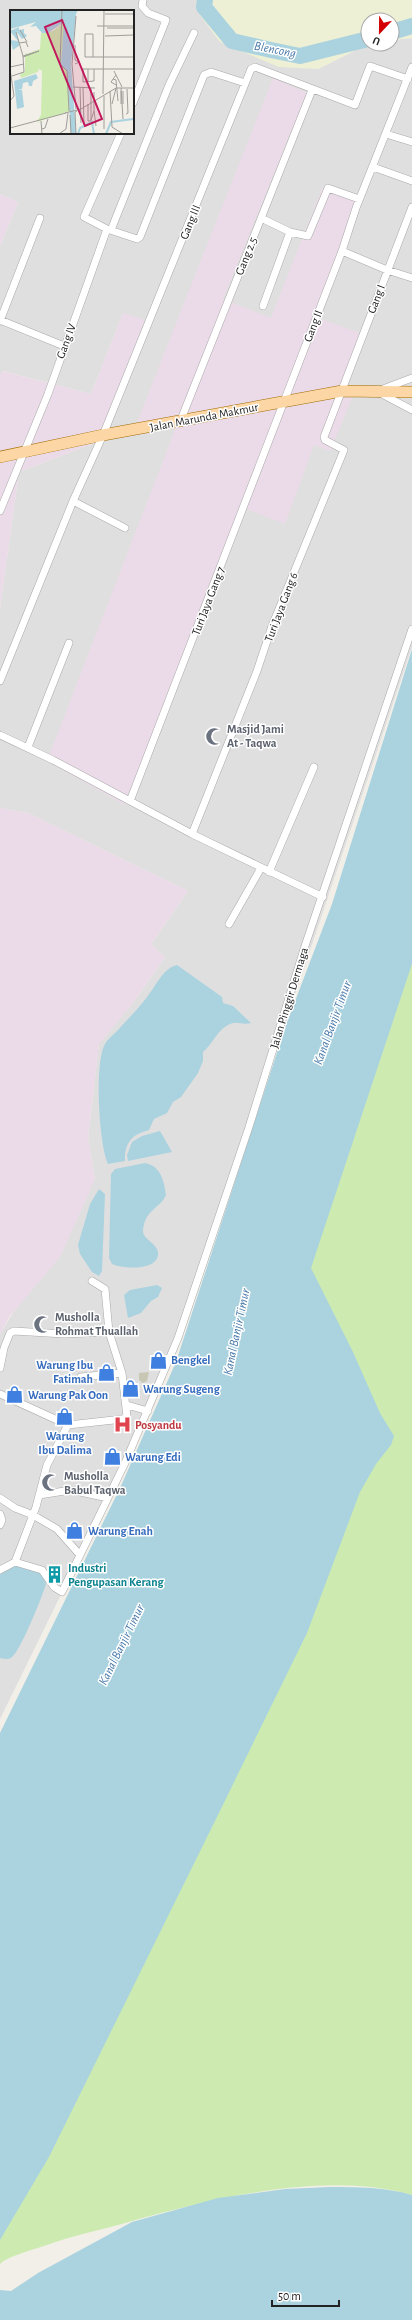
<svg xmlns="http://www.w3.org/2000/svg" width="412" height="2320" viewBox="0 0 412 2320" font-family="'Alegreya Sans',sans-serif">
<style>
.residential{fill:#e0dfdf;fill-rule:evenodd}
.industrial{fill:#ebdbe8}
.construction{fill:#c7c7b4}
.farmland{fill:#eef0d5}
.grass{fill:#cdebb0}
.water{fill:#aad3df}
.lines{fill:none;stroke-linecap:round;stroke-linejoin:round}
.river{stroke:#aad3df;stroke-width:16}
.street-casing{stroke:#a9a9a9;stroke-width:8}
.primary-casing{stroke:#a06b00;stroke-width:12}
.street{stroke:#fff;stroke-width:7}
.primary{stroke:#fcd6a4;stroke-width:11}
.labels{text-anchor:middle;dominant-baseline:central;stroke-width:3;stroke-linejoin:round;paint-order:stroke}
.street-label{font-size:12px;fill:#222;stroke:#fff}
.worship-label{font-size:12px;font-weight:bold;fill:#5b616d;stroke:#fff;text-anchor:start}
.shop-label{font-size:12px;font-weight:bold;fill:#366cbe;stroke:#fff;text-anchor:start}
.health-label{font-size:12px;font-weight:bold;fill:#be3a42;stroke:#fff;text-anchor:start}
.culture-label{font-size:12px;font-weight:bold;fill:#0d838f;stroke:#fff;text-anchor:start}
.water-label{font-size:13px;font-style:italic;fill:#4a7aab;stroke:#fff}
.inset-river{fill:none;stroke:#aad3df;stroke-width:2}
.inset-road{fill:none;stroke:#9f9d99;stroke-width:1}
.view{fill:#c2185b;fill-opacity:0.15;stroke:#c2185b;stroke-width:2}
.inset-edge{fill:none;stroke:#222;stroke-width:2}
</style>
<rect width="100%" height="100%" fill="#f2efe9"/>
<path class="residential" d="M0,0h201l-1,15 118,54 50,-25h24v-4l20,-2v609l-216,643 -41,113 -155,316v-385l95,-155 -7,-41 11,-95 33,-39 33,-47 -14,-13 37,-53 -160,-78 -28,-5v-200l19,-136 78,-30 26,-129 -32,81 -88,-23 -3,5v-130l18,-44 -18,-8zM11,11h122v122h-122z"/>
<path class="industrial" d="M273,78l34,15 -84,206 48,19 52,-132 35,13 -45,117 47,17 -18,53h15l-27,65 -16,-6 -29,79 -44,-17 -116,298 -78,-44 130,-336 -43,5z
M0,194l18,8 -18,44z
M123,313l22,7 -48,122 -78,30 -19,136v-232l2,-5 89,23z
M0,808l28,5 160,78 -37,53 14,13 -33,47 -33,40 -11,94 7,41 -35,78 -50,59 -10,18z"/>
<path class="construction" d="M149,1372l-2,9 -4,2 -4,-3v-7z"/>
<path class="farmland" d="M201,0h211v38l-20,2v-20h-24v24l-50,25 -39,-2 -59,-25 -20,-27z"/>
<path class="grass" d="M412,946v1249c-86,-25 -196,3 -280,26 -30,9 -59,14 -88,25 -9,3 -38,11 -44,18v-37l305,-955z"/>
<path class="water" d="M412,649v315l-101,304 42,84 27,61 14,23 -3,9 -15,19 -16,28 -53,141 -91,186 -167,338 -49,83v-507l120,-245 56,-126 110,-337 46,-121z
M177,965l45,32 1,6 10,3 18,17c-7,2 -12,-1 -18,0 -15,4 -19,20 -30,29v9l-5,12 -17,24 -8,5 -6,11 -13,6 -5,11c-17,4 -25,13 -24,31l-17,3c-9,-19 -14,-101 -3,-120 2,-4 8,-9 12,-13 10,-11 21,-22 30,-34 9,-11 16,-29 30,-32z
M160,1131l12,21 -44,9 -1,-6 5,-13 10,-6z
M145,1163c16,3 19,18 21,32 -7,15 -20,13 -23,35 -1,10 17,14 15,25 -2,16 -35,14 -46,9l-3,-6 2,-84 4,-5z
M99,1189l6,5 -3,77 -3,5 -7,-4 -12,-18 -2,-9 12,-41z
M157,1285l5,3 -4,9 -7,4 -10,12 -13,5 -4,-23 6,-5z
M14,1565l27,7 5,12c-4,13 -25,66 -34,73 -3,3 -8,2 -12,1v-87z
M330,2187c28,0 55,0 82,8v125h-412v-30l11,1 27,-18 94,-51 86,-24 67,-9z"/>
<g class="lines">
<path class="river" d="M205,0l-1,7 28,34 39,9 29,6 68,-17
M392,32l20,-6"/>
<defs>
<path id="street" d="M133,103l33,-83 -18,-7 -6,-7 1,-6
M121,133l-37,84 23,12 30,10 3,-2 64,-162 7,-3 34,11
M386,134l26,8
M373,167l39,14
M261,218l29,14 -27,74
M111,230l58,-145 25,-52
M290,232l18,4 20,-48 31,11
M342,251l45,19 25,8
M0,320l64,26
M0,321l40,-103
M383,389l29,-11
M380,393l32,17
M180,422l132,-332
M73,501l52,27
M0,511l48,-117 59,-165
M0,681l73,-180 30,-66 148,-366 4,-2 100,38 15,-39 38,13
M0,735l53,25 139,74 131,63
M28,747l41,-104
M130,801l212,-550 14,-43 56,-141
M192,834l65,-163 15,-45 72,-176 -19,-10 -1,-3 88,-230
M269,872l45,-105
M229,924l32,-56
M0,1368l4,-20 6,-15 4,-2 50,3 45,-2
M81,1377l41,-4 -13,-41 -4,-43 -13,-8
M0,1394l68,31 -21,40 -11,42 -21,55 -15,8
M127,1405l21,6
M68,1425l55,-6 4,-2 -5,-44
M39,1495l32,-5 37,8
M0,1498l15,10 18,7 24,14 23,26
M0,1514l2,6 -2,5
M15,1562l27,8 12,17 8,5 63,-129 53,-125 71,-211 56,-181 107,-317"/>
<path id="primary" d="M0,457l103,-22 239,-44 70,1"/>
</defs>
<use href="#street" class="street-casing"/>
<use href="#primary" class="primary-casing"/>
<use href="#street" class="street"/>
<use href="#primary" class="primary"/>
</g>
<defs>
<symbol id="mosque-bare" viewBox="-9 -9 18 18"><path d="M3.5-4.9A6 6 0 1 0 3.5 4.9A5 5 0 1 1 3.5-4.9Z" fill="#6b7280" stroke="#fff" stroke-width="2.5" paint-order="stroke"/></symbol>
<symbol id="shop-bare" viewBox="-9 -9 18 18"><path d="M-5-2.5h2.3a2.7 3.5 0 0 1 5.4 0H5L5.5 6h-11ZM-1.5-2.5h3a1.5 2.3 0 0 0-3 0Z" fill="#3f7fe0" stroke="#fff" stroke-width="2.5" paint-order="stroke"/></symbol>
<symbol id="hospital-bare" viewBox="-9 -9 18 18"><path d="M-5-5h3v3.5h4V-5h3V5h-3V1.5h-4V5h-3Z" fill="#e0444e" stroke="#fff" stroke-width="2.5" paint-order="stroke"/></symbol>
<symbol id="building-bare" viewBox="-9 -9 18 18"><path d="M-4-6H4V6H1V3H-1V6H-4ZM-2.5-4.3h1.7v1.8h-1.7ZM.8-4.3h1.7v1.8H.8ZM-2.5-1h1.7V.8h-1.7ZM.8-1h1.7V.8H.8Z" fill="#0f9aa8" stroke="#fff" stroke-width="2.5" paint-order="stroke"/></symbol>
</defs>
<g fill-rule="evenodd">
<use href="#mosque-bare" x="202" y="724" width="25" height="25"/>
<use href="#mosque-bare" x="30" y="1312" width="25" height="25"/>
<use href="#shop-bare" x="146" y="1348" width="25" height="25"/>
<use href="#shop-bare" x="94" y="1360" width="25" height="25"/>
<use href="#shop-bare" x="118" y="1376" width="25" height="25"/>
<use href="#shop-bare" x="2" y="1382" width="25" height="25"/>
<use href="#shop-bare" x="52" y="1404" width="25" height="25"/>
<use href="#hospital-bare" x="110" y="1412" width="25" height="25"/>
<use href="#shop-bare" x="100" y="1444" width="25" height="25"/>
<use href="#mosque-bare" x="38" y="1470" width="25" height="25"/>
<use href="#shop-bare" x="62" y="1518" width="25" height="25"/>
<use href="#building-bare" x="42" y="1562" width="25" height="25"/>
</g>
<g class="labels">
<g class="street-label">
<text transform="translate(190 222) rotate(-68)">Gang III</text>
<text transform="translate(246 256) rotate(-68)">Gang 2.5</text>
<text transform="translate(376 299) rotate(-69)">Gang I</text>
<text transform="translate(313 326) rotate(-69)">Gang II</text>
<text transform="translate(66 341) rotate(-70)">Gang IV</text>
<text transform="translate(204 417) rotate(-11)">Jalan Marunda Makmur</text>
<text transform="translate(208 601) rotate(-69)">Turi Jaya Gang 7</text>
<text transform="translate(281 607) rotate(-69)">Turi Jaya Gang 6</text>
<text transform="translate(289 998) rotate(-73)">Jalan Pinggir Dermaga</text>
</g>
<g class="worship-label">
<text x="227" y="729">Masjid Jami<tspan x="227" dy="14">At - Taqwa</tspan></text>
<text x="55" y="1317">Musholla<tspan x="55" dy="14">Rohmat Thuallah</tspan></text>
<text x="64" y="1476">Musholla<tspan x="64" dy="14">Babul Taqwa</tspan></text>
</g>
<g class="shop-label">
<text x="171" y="1360">Bengkel</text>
<text x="93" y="1365" text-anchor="end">Warung Ibu<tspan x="93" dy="14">Fatimah</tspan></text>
<text x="143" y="1389">Warung Sugeng</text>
<text x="28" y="1395">Warung Pak Oon</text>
<text x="65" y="1436" text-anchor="middle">Warung<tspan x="65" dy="14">Ibu Dalima</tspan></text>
<text x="125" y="1457">Warung Edi</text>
<text x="88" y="1531">Warung Enah</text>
</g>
<g class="health-label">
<text x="135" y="1425">Posyandu</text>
</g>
<g class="culture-label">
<text x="68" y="1568">Industri<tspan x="68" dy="14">Pengupasan Kerang</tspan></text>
</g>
<g class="water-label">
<text transform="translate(275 50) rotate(11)">Blencong</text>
<text transform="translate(333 1023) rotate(-70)">Kanal Banjir Timur</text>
<text transform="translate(237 1332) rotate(-78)">Kanal Banjir Timur</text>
<text transform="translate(122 1645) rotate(-64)">Kanal Banjir Timur</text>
</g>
</g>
<g transform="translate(10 10)">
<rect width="124" height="124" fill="#f2efe9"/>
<path d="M54,12l6,89 -33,11 4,-7 1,-44 -3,-2 -1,3 -17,6 -1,-4 5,-2v-20l1,2 14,-5 1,-16 12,-2z" fill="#cdebb0"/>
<path d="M0,0h68l-2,4 -5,50 5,70h-5l-4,-63 -6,-6 3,-43 -16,11h-6l-6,-7 -6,1 6,-5 -26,7zM9,17v3l5,-1v4l3,3 -5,3 -6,-8 4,14 -7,5 -3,-10 8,1 -8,-10zM26,64l2,4 -5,3 -1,5h-3l-1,-4 -5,1 -1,6 -4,1h4l2,17 -7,2 -3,-28z" fill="#aad3df"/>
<path class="inset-river" d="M68,124l2,-6 12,-6 2,12M96,124l5,-12 22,-3"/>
<path class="inset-road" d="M52,0l-2,54 7,7 2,40M95,4h29M66,6l-4,48 4,45M87,16h37M97,18h27M10,20l7,12M95,26l29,-1M9,33l7,-1 2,5M13,46l16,-5 -16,6M83,47v-23h-8v23h49M65,54l4,-2 -4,-2v-15M0,57l14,-3M0,59l4,27 -4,5M71,59h53M73,59v13l11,-1v-12M104,61l8,16M2,66l12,-4 -1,-16 -7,-24M103,69l3,1 2,21M78,72v-13M106,75l-5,-3 5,-7M63,77l22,1M70,77l1,36M73,77l1,38M111,78l2,31M100,81l2,36 11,7M113,81v13M93,84l1,-84M94,86v33M78,94v17M102,94l4,-16M111,94v-13M84,101l2,15M55,103l16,-4 35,-21h18M116,104l2,-1 -1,-24M60,105l1,19M81,110l3,-9v-19M31,111l1,13M78,111h3v-33M0,118l56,-15M32,119l3,-1 3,-9M49,124l7,-5 2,-16M66,124l-1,-22 2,-1"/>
<path class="view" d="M52,10l40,99 -17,7 -40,-99z"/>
<rect width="124" height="124" class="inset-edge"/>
</g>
<g transform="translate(380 32) rotate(202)"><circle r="19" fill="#ffffff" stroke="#a7a7a7"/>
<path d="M0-3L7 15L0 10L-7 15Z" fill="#d40000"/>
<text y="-6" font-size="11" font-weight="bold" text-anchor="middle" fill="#222222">U</text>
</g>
<path d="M272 2300v6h67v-6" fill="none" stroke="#222222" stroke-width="2"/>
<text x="278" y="2300" font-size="12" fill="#222222" stroke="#ffffff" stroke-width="3" paint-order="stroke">50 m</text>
</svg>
